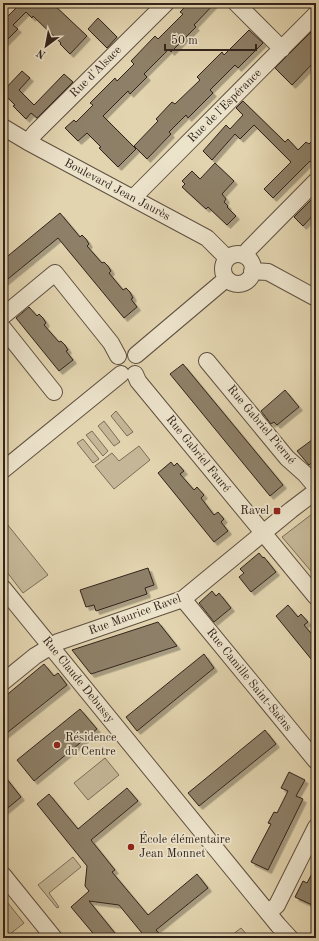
<svg xmlns="http://www.w3.org/2000/svg" width="319" height="941" viewBox="0 0 319 941" font-family="'Old Standard TT',serif">
<style>
.green{fill:#c4b696;stroke:#7c6d59}
.building{fill:#8e8068;stroke:#33241c;filter:url(#shadow)}
.lines{fill:none;stroke-linecap:round;stroke-linejoin:round}
.minor-casing{stroke:#5f5041;stroke-width:18}
.minor{stroke:#ece3cb;stroke-width:16}
.poi-dot{fill:#8f2418;stroke:#ece3cb;stroke-width:1.5}
.labels{text-anchor:middle;dominant-baseline:central;stroke-width:3.5;stroke-linejoin:round;paint-order:stroke}
.street-label{font-size:12px;fill:#33241c;stroke:#ece3cb}
.poi-label{font-size:12px;fill:#33241c;stroke:#ece3cb;text-anchor:start}
</style>
<defs>
<filter id="shadow"><feDropShadow dx="3.5" dy="3.5" stdDeviation="0" flood-color="#0004"/></filter>
</defs>
<rect width="100%" height="100%" fill="#e2d4af"/>
<filter id="stains"><feTurbulence type="fractalNoise" baseFrequency=".005" numOctaves="4"/><feColorMatrix values="0 0 0 0 .2 0 0 0 0 .09 0 0 0 0 .02 0 0 0 .5 -.17"/></filter>
<radialGradient id="worn" r=".72"><stop offset=".6" stop-color="#630" stop-opacity="0"/><stop offset="1" stop-color="#630" stop-opacity=".3"/></radialGradient>
<path class="green" d="M116,411l17,21 -6,4 -16,-20z
M104,421l16,21 -6,4 -16,-20z
M92,431l16,20 -5,5 -17,-21z
M83,439l16,20 -6,4 -16,-20z
M139,446l11,14 -36,29 -19,-23 17,-13 7,8z
M316,511v66l-34,-40z
M3,519l45,56 -25,18 -20,-26z
M105,758l14,17 -31,25 -14,-17z
M73,857l8,10 -32,26 10,14 -2,1 -19,-23z
M3,897l21,26 -19,15h-2z
M241,928l9,10h-22z"/>
<path class="building" d="M16,3h36l35,33 -17,18 -10,-10 1,-1 -28,-27 -1,2 -6,-6 -13,13 5,4 -15,15v-29l3,3 13,-13z
M189,3h26l-21,22 2,2 -25,25 -2,-3 -25,25 3,3 -17,17 -2,-3 -25,25 33,33 -18,18 -19,-19 2,-1 -14,-14 -9,8 -13,-13 9,-8 2,2 17,-17 -3,-2 25,-25 2,3 17,-17 -3,-3 24,-25 3,3 25,-25 -3,-2z
M98,18l19,19 -10,11 -19,-19z
M316,27v33l-24,25 -17,-17z
M249,30l14,13 -25,25 -3,-3 -25,25 3,3 -25,25 -2,-3 -17,17 2,2 -24,25 -13,-13 24,-25 -2,-2 16,-17 3,2 25,-24 -3,-3 25,-25 2,3z
M22,71l8,7 -11,12 15,15 30,-31 9,8 -36,36 -6,-5 -5,6 -13,-13 2,-1 -12,-12v-2z
M243,101l42,41 3,-3 10,11 8,-8 3,2 7,-7v30l-6,-6 -37,37 -9,-9 27,-27 -37,-37 -14,14 -5,-5 -23,26 -9,-9 23,-26 4,4 13,-14 -7,-7z
M215,163l19,18 -12,13 4,5 -2,3 4,4 -1,1 9,9 -9,9 -19,-18 -2,2 -24,-22 3,-3 -3,-3 10,-10 8,8z
M316,195v17l-13,14 -9,-9z
M60,213l20,24 2,-2 4,4 3,5 -2,2 15,17 2,-1 4,4 3,5 -2,2 14,17 3,-2 4,4 3,6 -2,1 6,8 -13,11 -66,-80 -55,45v-23z
M29,307l8,9 2,-2 4,4 3,5 -2,2 15,17 2,-1 4,4 3,5 -2,1 7,9 -14,11 -43,-53z
M183,364l100,121 -13,11 -100,-122z
M285,390l14,17 -22,18 -3,-3 -3,2 -10,-13z
M316,437v22l-7,6 -12,-14z
M171,462l3,4 3,-3 7,8 -4,3 14,16 3,-3 7,8 -3,3 13,17 4,-3 6,7 -3,3 7,9 -14,11 -56,-69z
M259,553l4,5 1,-1 12,15 -25,20 -12,-15 5,-4 -4,-4z
M148,568l6,17 -9,3 2,6 -51,17 -2,-6 -8,2 -6,-17z
M212,591l4,5 3,-3 12,15 -17,14 -15,-19z
M288,605l10,12 3,-3 7,8 -4,3 12,14v26l-40,-49z
M158,622l19,24 -86,28 -19,-24z
M204,654l10,14 -77,63 -11,-14z
M44,664l10,12 4,-3 9,12 -64,51v-38z
M80,709l17,20 -63,52 -17,-21z
M265,730l11,14 -77,62 -11,-13z
M289,772l16,8 -9,16 7,3 -35,71 -17,-8 20,-38 -3,-1 6,-11 3,1 11,-22 -7,-3z
M3,774l18,23 -18,15z
M127,788l11,13 -47,39 24,30 -3,2 36,43 49,-41 11,14 -52,42 7,8h-17l-27,-33 -30,-4 30,37h-22l-26,-31 18,-16 -4,-5 2,-20 -50,-62 12,-10 29,35z
M316,866v30l-4,9 -17,-8 8,-16 4,2z"/>
<g class="lines">
<defs>
<path id="minor" d="M236,3l46,46
M3,127l25,15 179,96 20,20
M28,142l7,-9 131,-130
M133,198l183,-184
M223 269a15 15 0 1 1 30 0a15 15 0 1 1-30 0Z
M245,256l3,-6 68,-69
M252,271l16,1 48,26
M3,316l52,-43 56,70 7,13
M3,328l51,64
M136,355l90,-76
M207,361l80,97 18,16 11,13
M135,374l3,7 178,216
M3,470l118,-96
M3,588l275,337 12,13
M183,599l133,162
M3,682l32,-26 23,-14 125,-43 108,-89 25,-19
M3,875l51,63
M268,913l9,-8 39,-78"/>
</defs>
<use href="#minor" class="minor-casing"/>
<use href="#minor" class="minor"/>
</g>
<g class="poi-dot">
<rect x="273" y="507" width="8" height="8" rx="2"/>
<circle cx="57" cy="745" r="4"/>
<circle cx="131" cy="847" r="4"/>
</g>
<g class="labels">
<g class="street-label">
<text transform="translate(96 72) rotate(-45)">Rue d'Alsace</text>
<text transform="translate(225 106) rotate(-45)">Rue de l'Espérance</text>
<text transform="translate(117 190) rotate(28)">Boulevard Jean Jaurès</text>
<text transform="translate(261 425) rotate(50)">Rue Gabriel Pierné</text>
<text transform="translate(198 454) rotate(51)">Rue Gabriel Fauré</text>
<text transform="translate(135 615) rotate(-20)">Rue Maurice Ravel</text>
<text transform="translate(78 680) rotate(51)">Rue Claude Debussy</text>
<text transform="translate(249 680) rotate(51)">Rue Camille Saint-Saëns</text>
</g>
<g class="poi-label">
<text x="269" y="511" text-anchor="end">Ravel</text>
<text x="65" y="738">Résidence<tspan x="65" dy="14">du Centre</tspan></text>
<text x="139" y="840">École élémentaire<tspan x="139" dy="14">Jean Monnet</tspan></text>
</g>
</g>
<rect width="319" height="941" fill="none" stroke="#e2d4af" stroke-width="16"/>
<rect x="4" y="4" width="311" height="933" fill="none" stroke="#33241c" stroke-width="2"/>
<rect x="8" y="8" width="303" height="925" fill="none" stroke="#33241c"/>
<g transform="translate(46 46) rotate(212)" stroke="#ece3cb" stroke-width="3" paint-order="stroke">
<path d="M0-3L7 15L0 10L-7 15Z" fill="#33241c"/>
<text y="-6" font-size="11" font-weight="bold" text-anchor="middle" fill="#33241c">N</text>
</g>
<path d="M165 44v6h91v-6" fill="none" stroke="#33241c" stroke-width="2"/>
<text x="171" y="44" font-size="12" fill="#33241c" stroke="#ece3cb" stroke-width="3" paint-order="stroke">50 m</text>
<rect width="100%" height="100%" filter="url(#stains)"/>
<rect width="100%" height="100%" fill="url(#worn)"/>
</svg>
